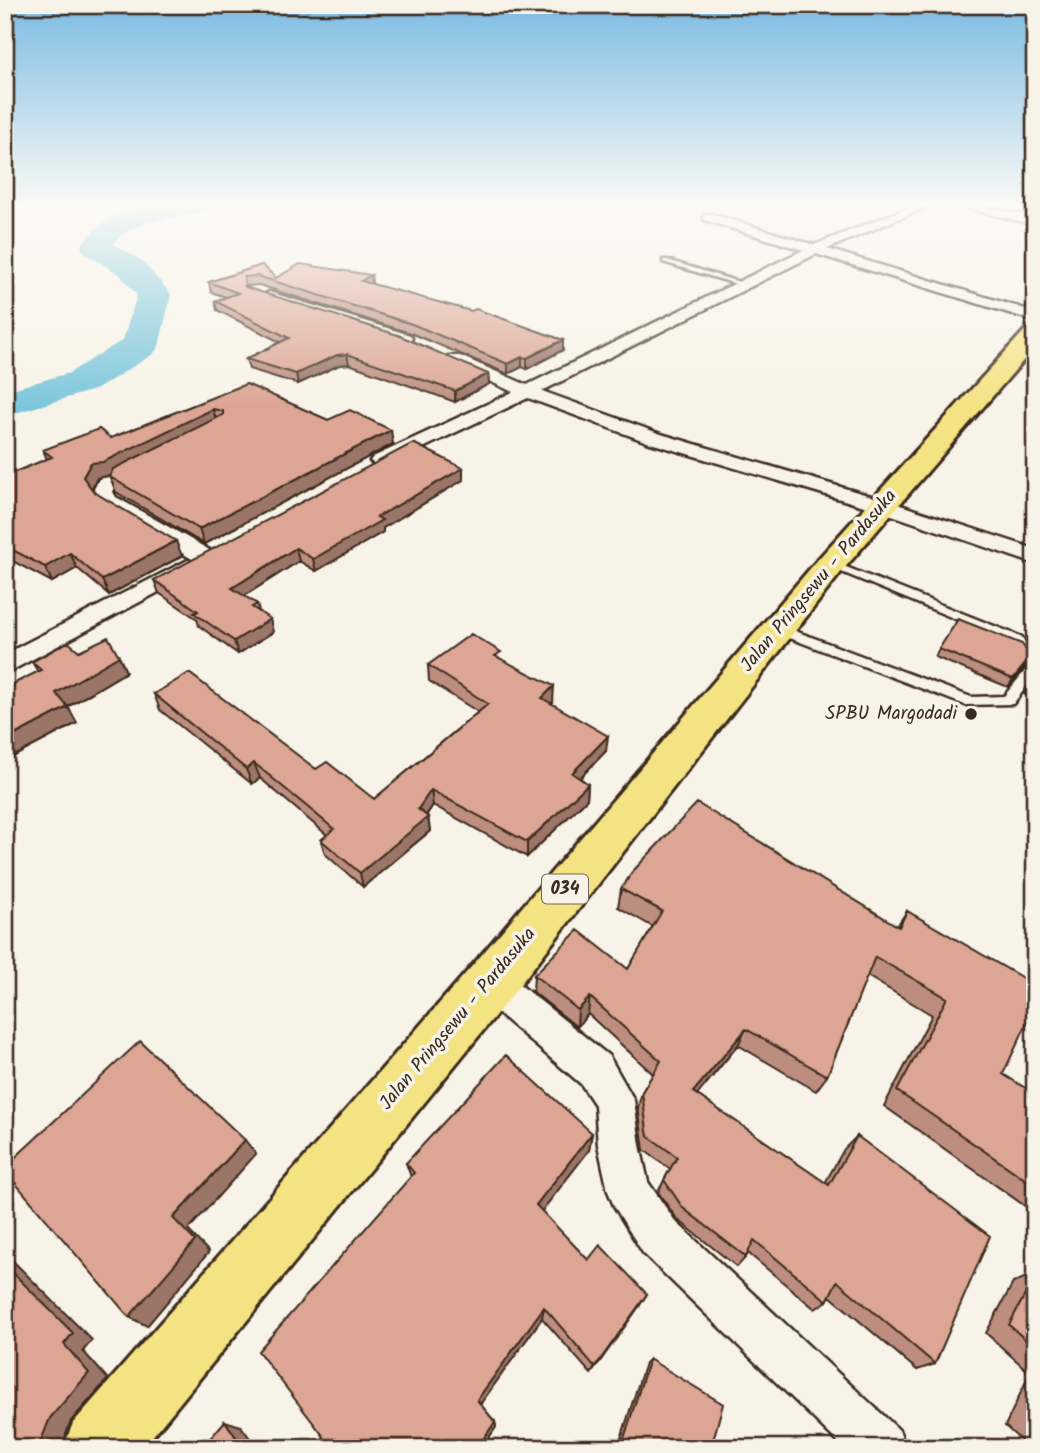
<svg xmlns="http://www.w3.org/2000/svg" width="1040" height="1453" viewBox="0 0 1040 1453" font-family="Kalam,sans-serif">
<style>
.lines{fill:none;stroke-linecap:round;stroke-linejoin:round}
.river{fill:#7bc6db;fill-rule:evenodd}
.service-casing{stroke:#3b2a1e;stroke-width:5}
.minor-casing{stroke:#3b2a1e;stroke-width:5}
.primary-casing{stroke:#3b2a1e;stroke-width:6}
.service{fill:#f7f3e8;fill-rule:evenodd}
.minor{fill:#f7f3e8;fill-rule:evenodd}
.primary{fill:#f4e382;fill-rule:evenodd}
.wall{fill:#bd8e7f;stroke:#3b2a1e;stroke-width:2}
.shaded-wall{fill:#9a7468;stroke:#3b2a1e;stroke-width:2}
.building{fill:#dca594;stroke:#3b2a1e;stroke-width:2}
.poi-dot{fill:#3b2a1e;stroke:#f7f3e8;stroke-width:2.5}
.labels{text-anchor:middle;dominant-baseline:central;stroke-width:7;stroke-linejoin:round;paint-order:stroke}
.shield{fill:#f7f3e8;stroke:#73665b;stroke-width:2}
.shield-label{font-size:18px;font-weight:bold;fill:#3b2a1e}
.street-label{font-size:19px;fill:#3b2a1e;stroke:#f7f3e8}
.poi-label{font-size:19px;fill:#3b2a1e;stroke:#f7f3e8;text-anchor:end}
</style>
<rect width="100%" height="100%" fill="#f7f3e8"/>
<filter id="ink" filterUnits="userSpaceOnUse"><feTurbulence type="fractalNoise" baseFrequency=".0143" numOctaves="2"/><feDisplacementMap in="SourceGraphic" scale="14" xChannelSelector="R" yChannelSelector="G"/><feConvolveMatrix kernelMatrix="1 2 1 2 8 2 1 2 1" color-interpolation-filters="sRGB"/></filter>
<g filter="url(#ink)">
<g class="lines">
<path class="river" d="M153,205h56l-4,6c-29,7 -72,7 -92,33l28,16 30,34 -12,52 -6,8 -56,35 -92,27v-25l64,-18 54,-33 14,-45 -18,-21 -34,-21 -4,-6c17,-28 41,-35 72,-42z"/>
<defs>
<path id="service" d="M663,260h4l82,25 -6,1 -80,-24z
M831,561l191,76c18,31 12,41 -9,67l-48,1 -191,-73 -2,-3 2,-3h8l189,71 33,-1 26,-31 -16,-22 -187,-77 -2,-2z"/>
<path id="minor" d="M915,205h16l-104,44 208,63v9l-219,-67 -274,137 119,43 227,67 147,48v15l-161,-55 -227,-67 -119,-44 -141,67 -7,2 -10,-6 3,-4 140,-65 -65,-30 -2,-3 2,-3h12l67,29 276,-135 -99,-30v-6h8l102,31z
M955,205h22l58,12v8z
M269,292l141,43 2,3 -2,3h-12l-134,-42 -2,-3z
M106,477l7,2 3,4 -3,9 3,5 97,55 3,5 -3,5h-16l-95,-57 -10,-12 7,-14z
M188,560l8,2 3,5 -3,5 -191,102v-20z
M490,966l13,5 106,85 25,44 6,45 8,37 27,39 224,209 7,18h-62l-201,-195 -29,-47 -6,-15 -10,-46 -3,-40 -14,-21 -104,-89 -5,-12 5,-12z"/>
<path id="primary" d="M1035,327v20l-193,224 -334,429 -365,448h-80l10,-25 399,-457 348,-409 207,-229z"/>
</defs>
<use href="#service" class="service-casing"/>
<use href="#minor" class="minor-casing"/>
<use href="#primary" class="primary-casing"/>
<use href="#service" class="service"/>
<use href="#minor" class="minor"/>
<use href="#primary" class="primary"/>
</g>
<path class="wall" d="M262,265l14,13 95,-3 1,9 191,56v10l-36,19 -5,-2 -14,7 -95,-40 -154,-49 -13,1v2l242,86 1,10 -34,18 -106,-38 -10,1 -41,19 -49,-15 -3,-10 34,-17 -63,-32 -2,-9 11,-4 -15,-5 -2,-10z
M246,384l82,36 65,24 -189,100 -88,-52 -6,-15 1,-2 -14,3 -6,10 3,4 88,64 -73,39 -32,-27 -25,14 -47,-25v-81l42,-17 -4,-9 68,-12z
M463,480l-80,48v4l-67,39 -17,-10 -55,35 13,8 2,7 14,21 -35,22 -39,-28 -2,-7 -38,-26 -5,-13z
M939,649l92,8 -4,8 -19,22 -73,-30z
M79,651l40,5 7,16 -58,35 9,16 -72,38v-73l33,-16 -6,-10z
M1035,657v41l-11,-4 11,-21z
M501,659l52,43 -2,2 55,47 -26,27 8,6 -1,15 -60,58 -94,-52 -7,11 2,1 2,14 -67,56 -38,-33 -4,-14 6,-5 -67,-57 -8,6 -92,-74 -6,-16 162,75 58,30 104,-87 -49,-31 -1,-16z
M621,889l276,37 10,-15 96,163 32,42v93l-3,2 -148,-105 48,-91 -65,-39 -40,100 -11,15 -78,-46 -41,50 128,88 19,-34 13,-13 78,228 -18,6 -87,-74 -3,5 -12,8 -67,-56 -2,4 -9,10 -60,-48 -19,-27 12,-23 -26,-19 -6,-43 4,-15 11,-18 -65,-60 -11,13 -44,-35 1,-17 94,-6 25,-42 -35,-20z
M592,1133l-3,17 -48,61 47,49 52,45 -49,69 -49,-56 -62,86 15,18 1,5 -14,21h-166l8,-11 87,-260 -5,-14z
M1035,1273v175h-6l-24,-22 25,-53 -44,-40 27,-50z
M649,1359l62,89h-93l27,-85z"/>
<path class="shaded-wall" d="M371,275l1,9 -11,-3z
M563,340v10l-36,19v-11z
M347,354l2,10 -10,1 -41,19 -2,-10 41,-19z
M522,357v10l-14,7v-10z
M488,374l1,10 -34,18v-11z
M213,409l4,14 -109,53 -11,2 -7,14 -7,-15 8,-14z
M391,430l2,14 -189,100 -5,-15z
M463,468v12l-80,48v4l-67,39 -3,-12 64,-42z
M176,541l6,15 -73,39 -7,-15z
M296,548l3,13 -63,40 -4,-13z
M70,553l7,15 -25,14 -7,-15z
M270,619l3,13 -35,22 -4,-13z
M119,656l7,16 -61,36 -9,-15z
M1031,657l-4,8 -19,22 5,-8z
M554,686l-1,16 -12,11 1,-15z
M68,707l9,16 -72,38v-21z
M608,736l-2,15 -35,36 1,-14z
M254,763l6,15 -8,6 -6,-15z
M588,784l-1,15 -60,58v-15z
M431,790l2,15 -11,16 6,-4 2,14 -67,56 -3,-14 58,-64z
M590,997l-2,17 -11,13 1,-17z
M746,1029l-8,16 -51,62 6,-15z
M592,1133l-3,17 -54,70 1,-15z
M245,1140l11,14 -68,76 21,22 -62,74 -18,-9 44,-99z
M5,1253l87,87 -9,11 25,28 -37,42 -10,27h-23l26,-104 -59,-79z
M647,1294l-7,11 -49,69 4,-7z
M544,1307l-2,11 -63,88 -2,-6z
M225,1421l16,5 16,22h-14z
M495,1422l1,5 -14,21h-5z"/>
<path class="building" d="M300,264l71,11 -10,6 110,30 5,-2 87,31 -36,18 -5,-1 -14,7 -96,-40 -155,-48 -13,1 1,10 153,48 90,39 -33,17 -108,-37 -10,1 -41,19 -50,-15 43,-21 -74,-37 23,-8 -29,-11 53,-17 14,13z
M246,384l82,36 22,-10 41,20 -192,99 -89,-52 3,-8 110,-54v-4l-10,-2 -110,53 -12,1 -8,14 11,15 82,49 -74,39 -32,-27 -25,14 -40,-21v-70l47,-19 -9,-7 56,-21 12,9z
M413,443l50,25 -86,49 5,3 -69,39 -17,-11 -64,40 25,16 -5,3 18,12 -36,22 -40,-28 4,-2 -44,-31z
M958,619l64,25 9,13 -18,22 -74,-30z
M471,634l30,18 -6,4 59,30 -12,12 66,38 -36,37 16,11 -61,58 -96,-52 -13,19 10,8 -68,56 -39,-33 13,-11 -80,-66 -8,6 -92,-75 35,-21 127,96 11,-7 47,37 114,-95 -60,-39z
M108,637l11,19 -63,37 12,14 -63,33v-52l36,-18 -9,-8 36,-20 11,9z
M1035,675v13l-6,-2z
M697,803l202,124 8,-16 128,74v21l-32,68 32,20v17l-2,4 2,1v70l-138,-95 50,-93 -72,-41 -48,119 -81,-47 -53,63 136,93 28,-49 133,100 -55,128 -98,-83 -10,20 -73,-61 -8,17 -63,-49 -19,-28 13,-23 -29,-21 -1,-5 -5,-39 19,-31 -71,-64 -12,13 -44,-35 44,-45 50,39 34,-58 -41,-22 13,-19z
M140,1041l105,99 -72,78 22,23 -66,76 -124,-146v-4z
M506,1055l86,78 -56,72 52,55 12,-15 47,49 -52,73 -51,-60 -67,93 18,22 -18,26h-161l8,-11 -66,-86 156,-178 -8,-10z
M5,1265l68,68 -9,11 25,29 -39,45 -12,30h-23l-10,-12z
M1035,1276v72l-26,-23z
M649,1359l74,45 -12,44h-90z
M1035,1413v12l-4,-3z
M225,1421l18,27h-41z"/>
</g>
<linearGradient id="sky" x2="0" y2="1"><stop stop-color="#7cbbe3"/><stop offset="0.5" stop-color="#fbfaf5"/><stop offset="1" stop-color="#fbfaf5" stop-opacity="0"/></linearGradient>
<rect width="1040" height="408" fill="url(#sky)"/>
<circle class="poi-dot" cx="971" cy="714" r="7"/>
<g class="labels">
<rect class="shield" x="542" y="874.5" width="46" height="29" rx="5"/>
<g class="shield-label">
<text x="565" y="889">034</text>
</g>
<g class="street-label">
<text transform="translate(819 581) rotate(-50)">Jalan Pringsewu - Pardasuka</text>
<text transform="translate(458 1019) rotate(-50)">Jalan Pringsewu - Pardasuka</text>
</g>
<g class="poi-label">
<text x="957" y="714">SPBU Margodadi</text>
</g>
</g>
<rect width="1040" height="1453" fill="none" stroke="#f7f3e8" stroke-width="28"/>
<rect x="14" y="14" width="1012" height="1425" fill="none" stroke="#3b2a1e" stroke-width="2.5" filter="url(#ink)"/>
</svg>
